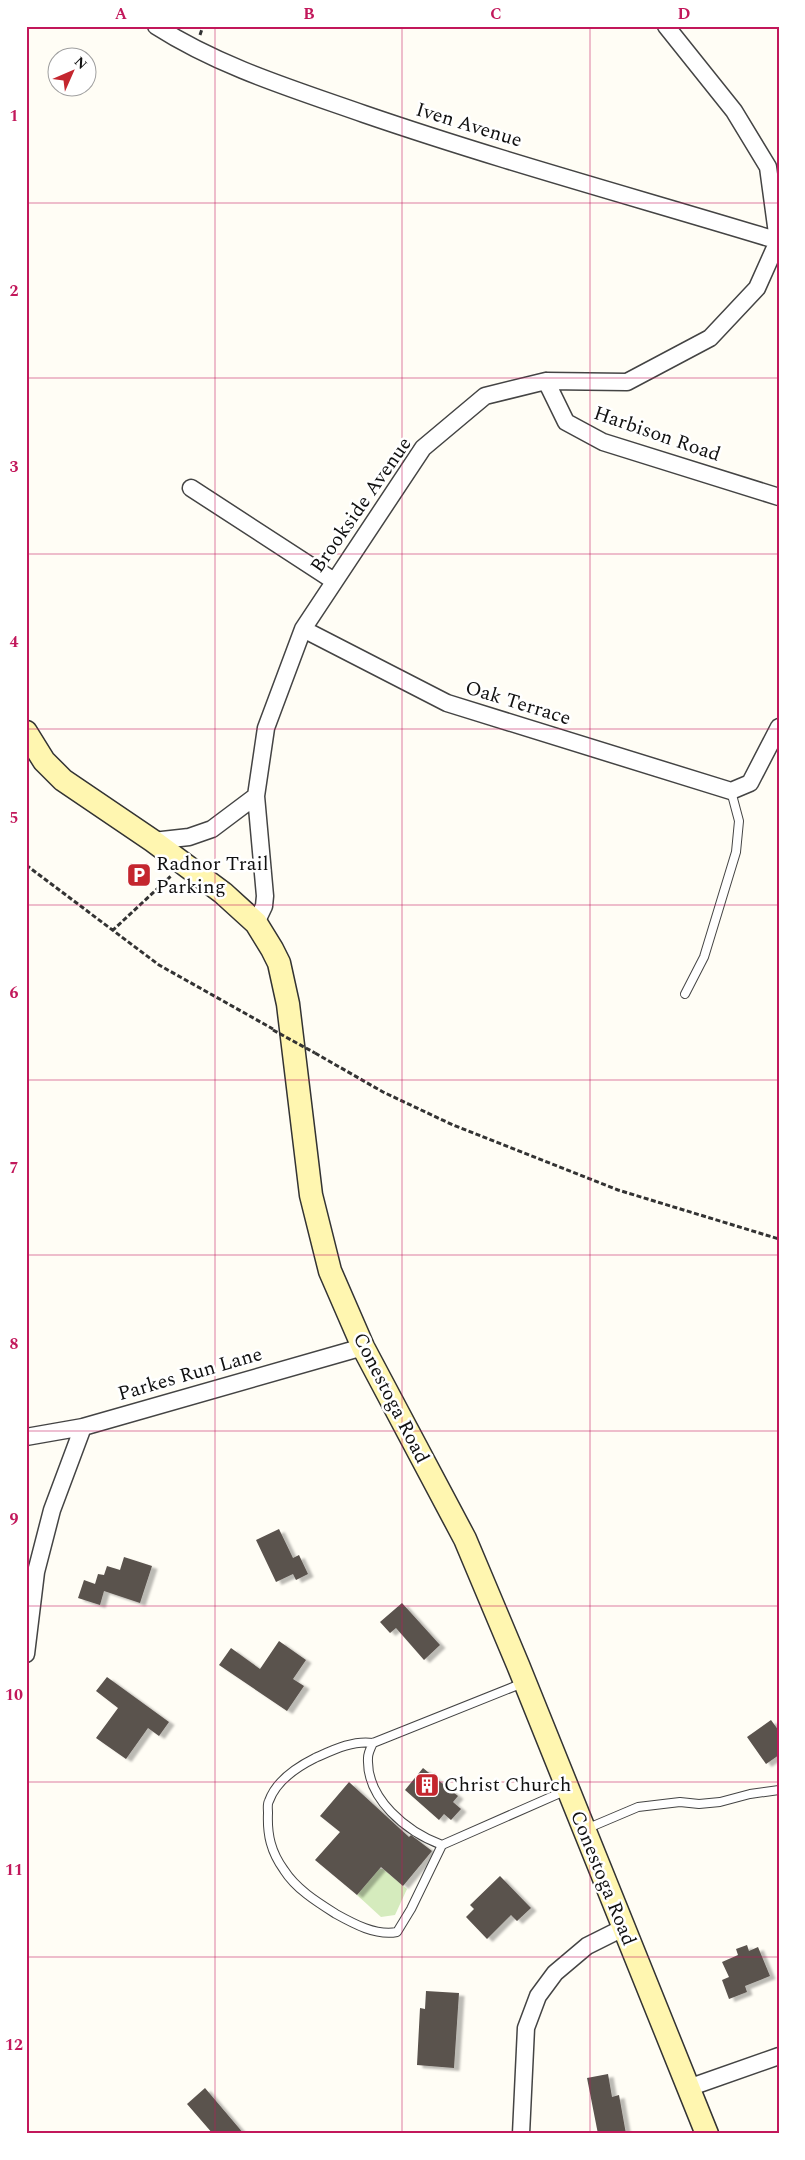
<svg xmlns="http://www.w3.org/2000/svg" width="805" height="2160" viewBox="0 0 805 2160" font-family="Spectral,serif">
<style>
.green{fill:#d5ebbd}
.building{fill:#5a524d;filter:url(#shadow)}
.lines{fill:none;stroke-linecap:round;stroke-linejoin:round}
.service-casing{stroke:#444;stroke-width:10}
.minor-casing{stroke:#444;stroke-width:19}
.secondary-casing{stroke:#333;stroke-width:25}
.path{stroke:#333;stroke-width:3;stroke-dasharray:5 2.5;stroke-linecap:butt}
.service{stroke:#fff;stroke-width:8}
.minor{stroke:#fff;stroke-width:16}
.secondary{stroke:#fff6b0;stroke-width:22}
.path-bridge{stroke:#333;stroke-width:3;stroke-dasharray:5 2.5;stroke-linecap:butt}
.grid{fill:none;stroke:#c2185b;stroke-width:1;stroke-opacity:0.55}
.labels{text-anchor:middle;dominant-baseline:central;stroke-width:5;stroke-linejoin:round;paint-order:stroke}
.street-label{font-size:20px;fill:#111;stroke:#fff}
.poi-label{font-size:20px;fill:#111;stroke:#fff;text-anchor:start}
.neatline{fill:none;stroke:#c2185b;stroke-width:2}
.grid-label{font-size:16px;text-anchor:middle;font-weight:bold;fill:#c2185b}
</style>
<defs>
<filter id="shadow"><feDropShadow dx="5.5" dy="3" stdDeviation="1" flood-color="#0004"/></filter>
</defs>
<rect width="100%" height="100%" fill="#fffdf5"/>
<path class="green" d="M379,1869h4l24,20 -12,26 -14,2 -24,-22z"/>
<path class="building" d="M279,1529l14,29 6,-3 9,19 -12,6 -3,-6 -17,8 -20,-42z
M124,1557l28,9 -12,37 -36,-12 -4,14 -22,-7 6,-18 11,4 3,-10 6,1 3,-9 13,4z
M402,1603l38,42 -16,15 -28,-32 -6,5 -10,-11z
M279,1641l27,19 -13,19 11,7 -17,25 -68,-46 12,-17 29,21z
M107,1677l62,45 -10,14 -11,-8 -22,31 -30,-21 22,-30 -22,-17z
M771,1720l8,11v24l-13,9 -19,-27z
M423,1768l35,28 -5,6 8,7 -10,11 -7,-6 -5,6 -34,-30z
M349,1782l60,55 2,-2 4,3 17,13 -29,35 -22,-19 -24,28 -42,-35 25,-28 -20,-16z
M500,1876l31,32 -14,13 -6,-6 -24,24 -21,-22 8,-8 -4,-4z
M747,1945l2,6 9,-4 12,29 -25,10 2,6 -18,7 -7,-19 7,-3 -7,-15 16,-7 -2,-6z
M426,1991l33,2 -5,75 -37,-3 3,-57 5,1z
M608,2074l4,23 7,-2 7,39h-28l-11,-56z
M205,2088l39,46h-31l-26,-30z"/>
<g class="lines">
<defs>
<path id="service" d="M685,994l19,-37 32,-105 3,-31 -8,-30
M523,1683l-150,60c-20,-3 -40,7 -58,15 -18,9 -39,23 -46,43 -2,3 -1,8 -1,12 -1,22 3,39 16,57 12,19 33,32 52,44 18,10 40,22 61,18l14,-23 31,-64 125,-55
M373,1743c-2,4 -5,10 -5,15 -2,41 39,74 74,87
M586,1829l52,-22 42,-5 19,2 21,-2 30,-8 29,-4"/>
<path id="minor" d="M156,26c64,41 137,63 208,88 137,47 277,85 415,127
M546,381l20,41 37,20 176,55
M191,488l143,93
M303,629l144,74 284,88 19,-8 29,-56
M153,841l36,-4 23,-8 44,-33
M256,923l8,-17 1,-10 -9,-100 10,-68 37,-99 120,-181 62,-52 61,-15 81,1 83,-44 47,-50 21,-47 -10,-74 -34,-56 -68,-85
M26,1437l57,-10 280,-80
M26,1654l10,-82 16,-62 31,-83
M688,2088l91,-32
M521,2134l5,-106 12,-32 17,-23 32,-27 36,-18"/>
<path id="secondary" d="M26,732l18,29 19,19 90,61 70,52 33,30 16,26 7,14 9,41 23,191 19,76 33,76 102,192 53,126 189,469"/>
</defs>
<use href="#service" class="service-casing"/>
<use href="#minor" class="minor-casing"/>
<use href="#secondary" class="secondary-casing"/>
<path class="path" d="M200,35l3,-9
M26,865l133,100 114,64
M112,931l59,-55
M315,1053l68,39 70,33 165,65 161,49"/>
<use href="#service" class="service"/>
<use href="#minor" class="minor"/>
<use href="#secondary" class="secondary"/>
<path class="path-bridge" d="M273,1030l42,23"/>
</g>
<path class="grid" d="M215,26v2108M402,26v2108M590,26v2108M26,203h753M26,378h753M26,554h753M26,729h753M26,905h753M26,1080h753M26,1255h753M26,1431h753M26,1606h753M26,1782h753M26,1957h753"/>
<defs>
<symbol id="parking-square" viewBox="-11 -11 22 22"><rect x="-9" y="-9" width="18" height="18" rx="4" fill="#c4262e" stroke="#fff"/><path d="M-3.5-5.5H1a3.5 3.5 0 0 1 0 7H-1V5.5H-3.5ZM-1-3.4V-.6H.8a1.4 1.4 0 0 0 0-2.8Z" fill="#fff"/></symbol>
<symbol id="building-square" viewBox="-11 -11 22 22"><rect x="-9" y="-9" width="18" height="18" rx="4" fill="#c4262e" stroke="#fff"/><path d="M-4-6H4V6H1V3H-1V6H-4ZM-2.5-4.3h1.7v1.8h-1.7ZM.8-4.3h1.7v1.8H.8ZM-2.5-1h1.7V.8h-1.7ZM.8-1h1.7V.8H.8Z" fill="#fff"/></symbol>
</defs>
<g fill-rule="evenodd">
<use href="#parking-square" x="125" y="861" width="28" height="28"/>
<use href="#building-square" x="413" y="1771" width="28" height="28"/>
</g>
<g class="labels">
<g class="street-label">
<text transform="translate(469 125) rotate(17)">Iven Avenue</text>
<text transform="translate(657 434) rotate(19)">Harbison Road</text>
<text transform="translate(361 505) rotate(-55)">Brookside Avenue</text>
<text transform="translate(518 703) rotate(17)">Oak Terrace</text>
<text transform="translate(190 1374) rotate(-16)">Parkes Run Lane</text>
<text transform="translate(391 1398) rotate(63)">Conestoga Road</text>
<text transform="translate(603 1878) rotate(68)">Conestoga Road</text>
</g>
<g class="poi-label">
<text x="156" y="864">Radnor Trail<tspan x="156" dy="23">Parking</tspan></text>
<text x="444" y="1785">Christ Church</text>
</g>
</g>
<rect width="805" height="2160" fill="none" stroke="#ffffff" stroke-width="55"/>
<g transform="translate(72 72) rotate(45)"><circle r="24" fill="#ffffff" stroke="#a0a0a0"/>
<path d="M0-4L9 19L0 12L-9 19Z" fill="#c4262e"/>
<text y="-8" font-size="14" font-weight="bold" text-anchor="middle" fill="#111111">N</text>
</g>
<rect x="28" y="28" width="750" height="2104" class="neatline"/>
<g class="grid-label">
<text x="121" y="19">A</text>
<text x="309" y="19">B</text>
<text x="496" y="19">C</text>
<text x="684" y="19">D</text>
<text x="14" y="121">1</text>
<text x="14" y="296">2</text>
<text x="14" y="472">3</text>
<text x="14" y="647">4</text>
<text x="14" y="823">5</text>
<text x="14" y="998">6</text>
<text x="14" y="1173">7</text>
<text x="14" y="1349">8</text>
<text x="14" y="1524">9</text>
<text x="14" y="1700">10</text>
<text x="14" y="1875">11</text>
<text x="14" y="2050">12</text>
</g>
</svg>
